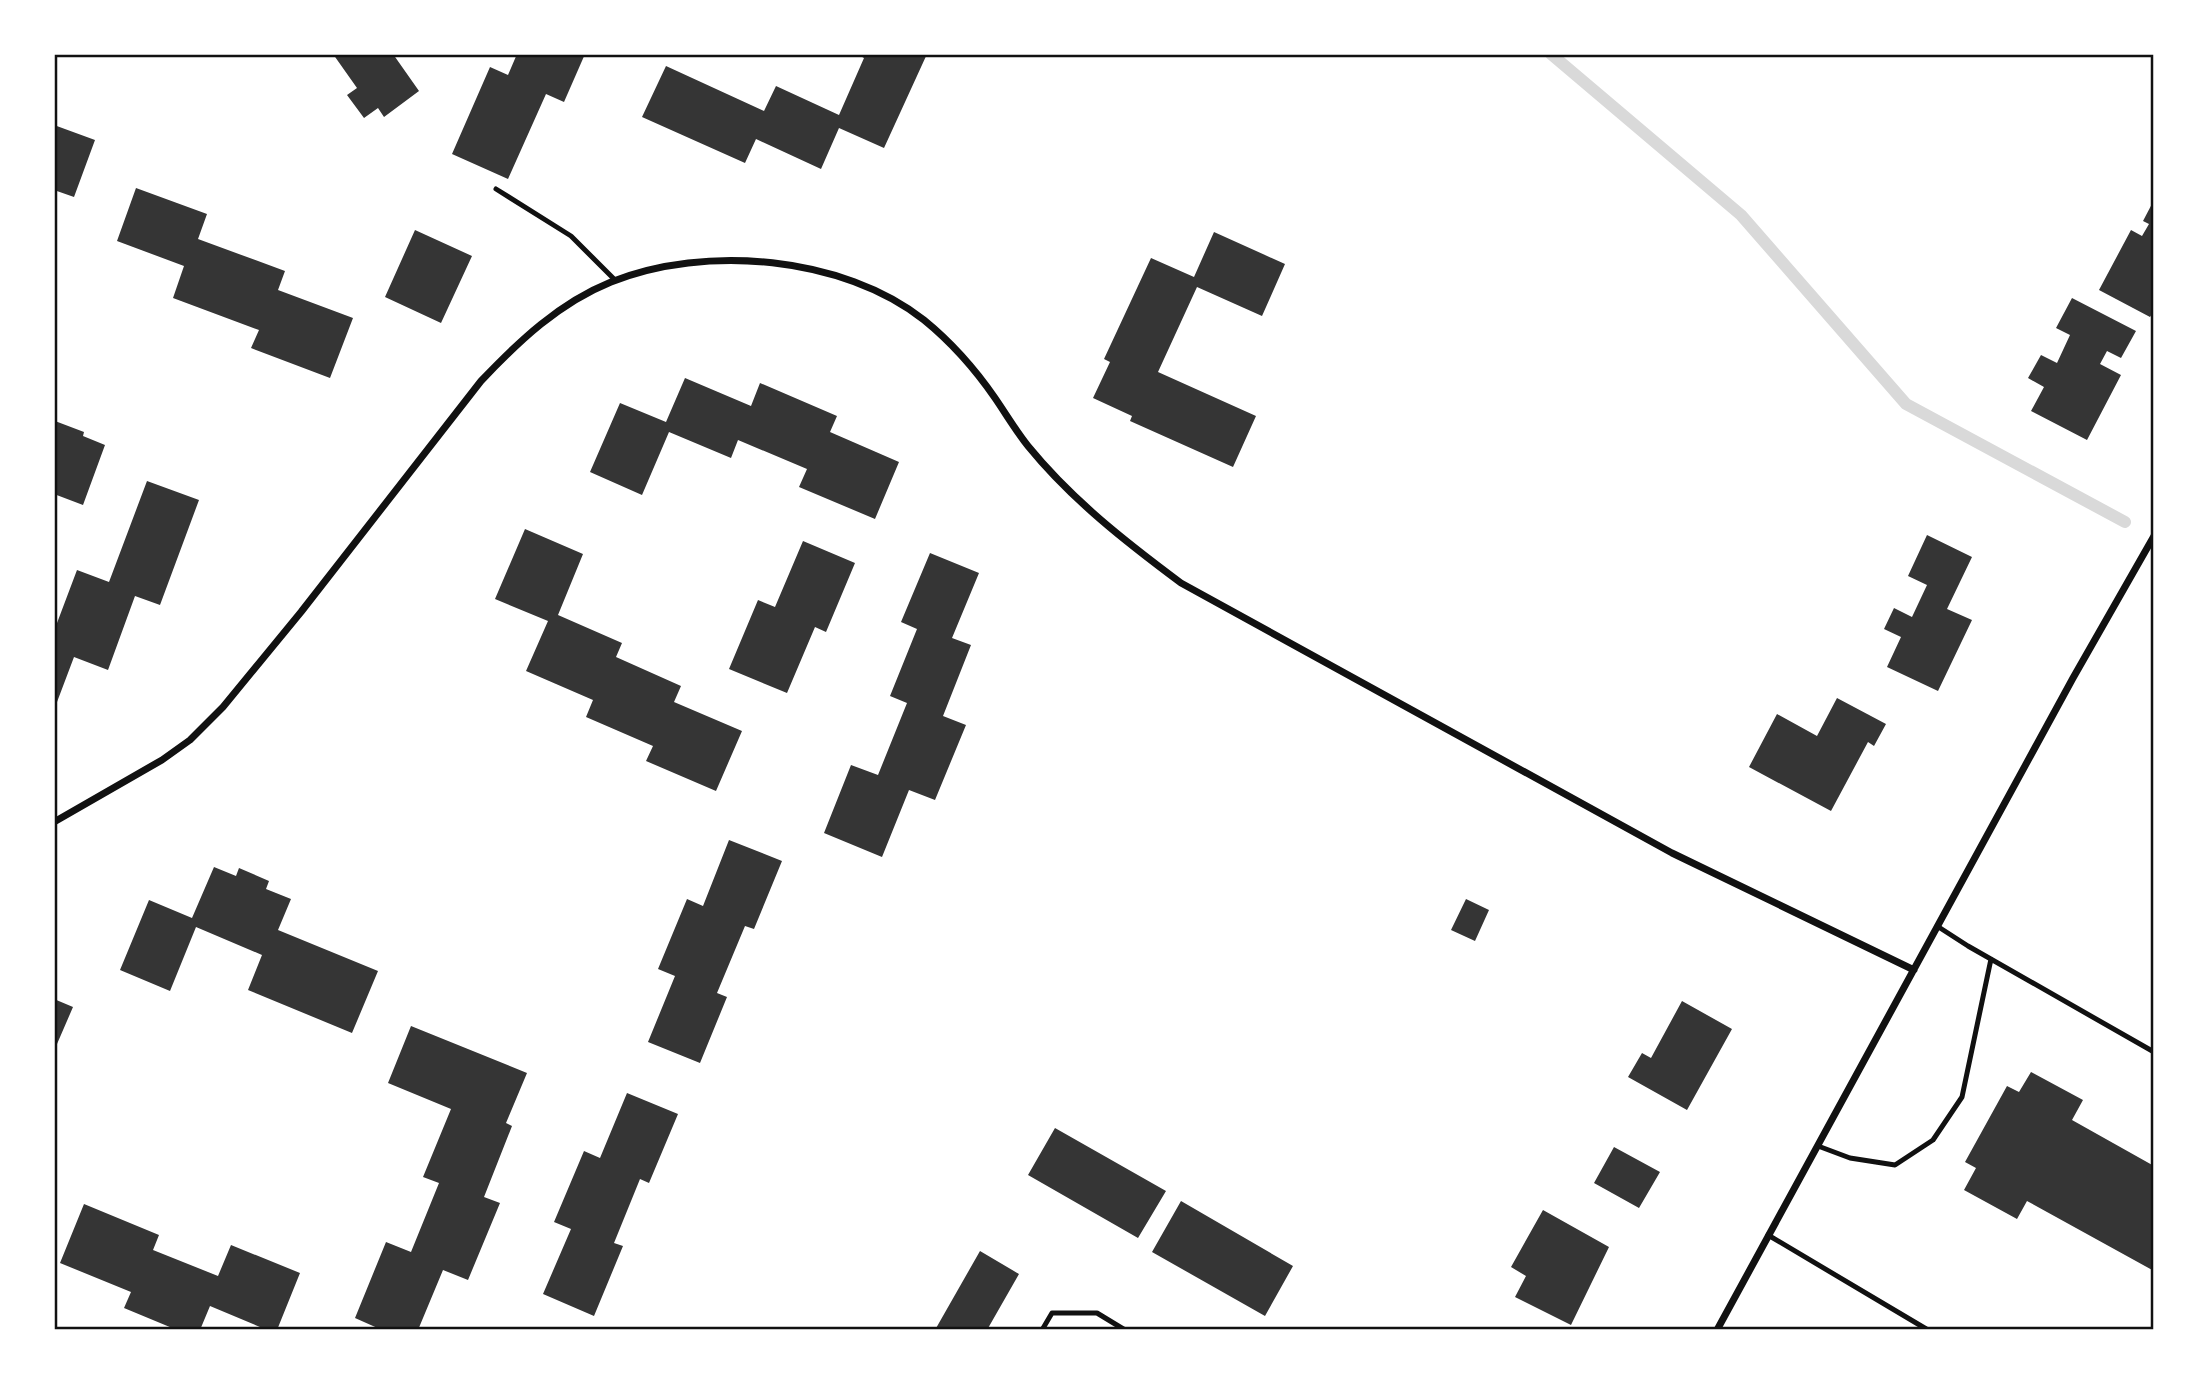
<svg xmlns="http://www.w3.org/2000/svg" width="2208" height="1384" viewBox="0 0 2208 1384" font-family="Merriweather,serif">
<style>
.lines{fill:none;stroke-linecap:round;stroke-linejoin:round}
.stream{stroke:#d9d9d9;stroke-width:12}
.building{fill:#353535}
.service{stroke:#111;stroke-width:5}
.minor{stroke:#111;stroke-width:7}
.neatline{fill:none;stroke:#111;stroke-width:2.5}
</style>
<rect width="100%" height="100%" fill="#fff"/>
<g class="lines">
<path class="stream" d="M1551,54l190,161 165,189 219,118"/>
</g>
<path class="building" d="M333,54h60l26,37 -35,26 -6,-9 -14,10 -17,-23 10,-7z
M517,54h68l-21,48 -18,-8 -38,85 -56,-25 38,-87 18,8z
M857,54h70l-43,94 -45,-20 -18,41 -65,-30 -11,24 -103,-46 24,-51 98,45 12,-25 63,29 25,-57z
M54,125l41,15 -21,57 -20,-7z
M136,188l71,26 -9,25 87,32 -7,19 75,28 -23,60 -79,-30 8,-18 -86,-32 11,-32 -67,-25z
M2154,200v111l-4,6 -51,-27 32,-60 11,6 7,-12 -6,-3z
M415,230l57,26 -31,67 -56,-26z
M1214,232l71,32 -23,52 -65,-29 -39,85 98,44 -23,51 -103,-46 2,-5 -39,-18 17,-36 -6,-3 47,-101 43,19z
M2072,298l64,33 -15,27 -14,-7 -7,13 21,11 -34,65 -56,-29 13,-24 -16,-9 13,-23 16,8 13,-28 -14,-7z
M685,378l66,28 9,-23 77,33 -7,16 69,30 -24,57 -76,-32 8,-18 -69,-29 -7,18 -62,-26 -27,63 -52,-23 30,-69 46,19z
M55,421l29,11 -1,4 22,9 -22,60 -29,-11z
M147,481l52,19 -39,105 -25,-9 -27,74 -34,-13 -20,53v-79l23,-61 32,12z
M525,529l58,25 -25,61 64,28 -6,14 65,29 -7,16 68,29 -26,60 -70,-30 7,-15 -67,-29 7,-17 -67,-29 22,-50 -53,-22z
M1927,535l45,22 -25,52 25,11 -34,71 -51,-24 14,-30 -17,-8 10,-21 18,9 15,-32 -19,-9z
M803,541l52,22 -29,69 -11,-5 -28,66 -58,-24 29,-69 17,7z
M930,553l49,20 -27,65 19,7 -28,71 23,9 -31,75 -26,-10 -27,67 -58,-24 27,-68 27,10 29,-72 -17,-7 27,-67 -16,-7z
M1837,698l49,26 -12,22 -6,-4 -37,69 -82,-44 28,-53 40,22z
M729,840l53,21 -28,68 -9,-3 -28,67 10,4 -27,66 -52,-21 27,-66 -17,-7 29,-70 16,7z
M214,867l22,9 3,-8 30,13 -3,8 25,10 -13,31 100,41 -26,62 -104,-43 14,-35 -66,-28 -26,64 -50,-21 29,-70 43,18z
M1466,899l23,11 -14,31 -24,-11z
M54,999l19,8 -19,44z
M1682,1001l50,28 -45,81 -59,-33 14,-24 9,5z
M411,1026l116,47 -21,50 6,3 -28,71 16,6 -32,77 -25,-10 -25,60h-36l-27,-12 31,-76 25,10 28,-69 -16,-6 28,-68 -63,-26z
M2031,1072l52,28 -11,20 82,46v105l-127,-70 -10,18 -53,-29 12,-22 -11,-6 42,-76 12,6z
M627,1093l51,21 -29,69 -9,-4 -26,64 9,3 -29,70 -51,-22 28,-65 -17,-7 30,-71 16,7z
M1055,1128l111,63 -28,47 -110,-63z
M1614,1147l46,25 -21,36 -45,-25z
M1181,1201l112,65 -28,50 -113,-64z
M84,1204l75,31 -6,15 65,26 13,-31 69,28 -23,57h-10l-57,-24 -10,24h-23l-53,-22 7,-16 -71,-29z
M1543,1210l66,37 -38,78 -56,-28 11,-21 -15,-9z
M980,1251l39,23 -32,56h-52z"/>
<g class="lines">
<path class="service" d="M496,189l75,47 44,44
M1937,926l31,20 186,106
M1818,1146l32,12 45,7 38,-25 29,-43 29,-138
M1768,1235l160,95
M1042,1330l10,-17h45l28,17"/>
<path class="minor" d="M54,822l108,-62 28,-20 33,-33 78,-95 180,-231c38,-40 78,-78 130,-99 94,-38 232,-26 313,38 27,22 51,49 71,78 11,16 21,33 33,48 44,54 98,96 153,137l491,270 242,117
M1717,1330l356,-652 81,-142"/>
</g>
<rect width="2208" height="1384" fill="none" stroke="#ffffff" stroke-width="112"/>
<rect x="56" y="56" width="2096" height="1272" class="neatline"/>
</svg>
